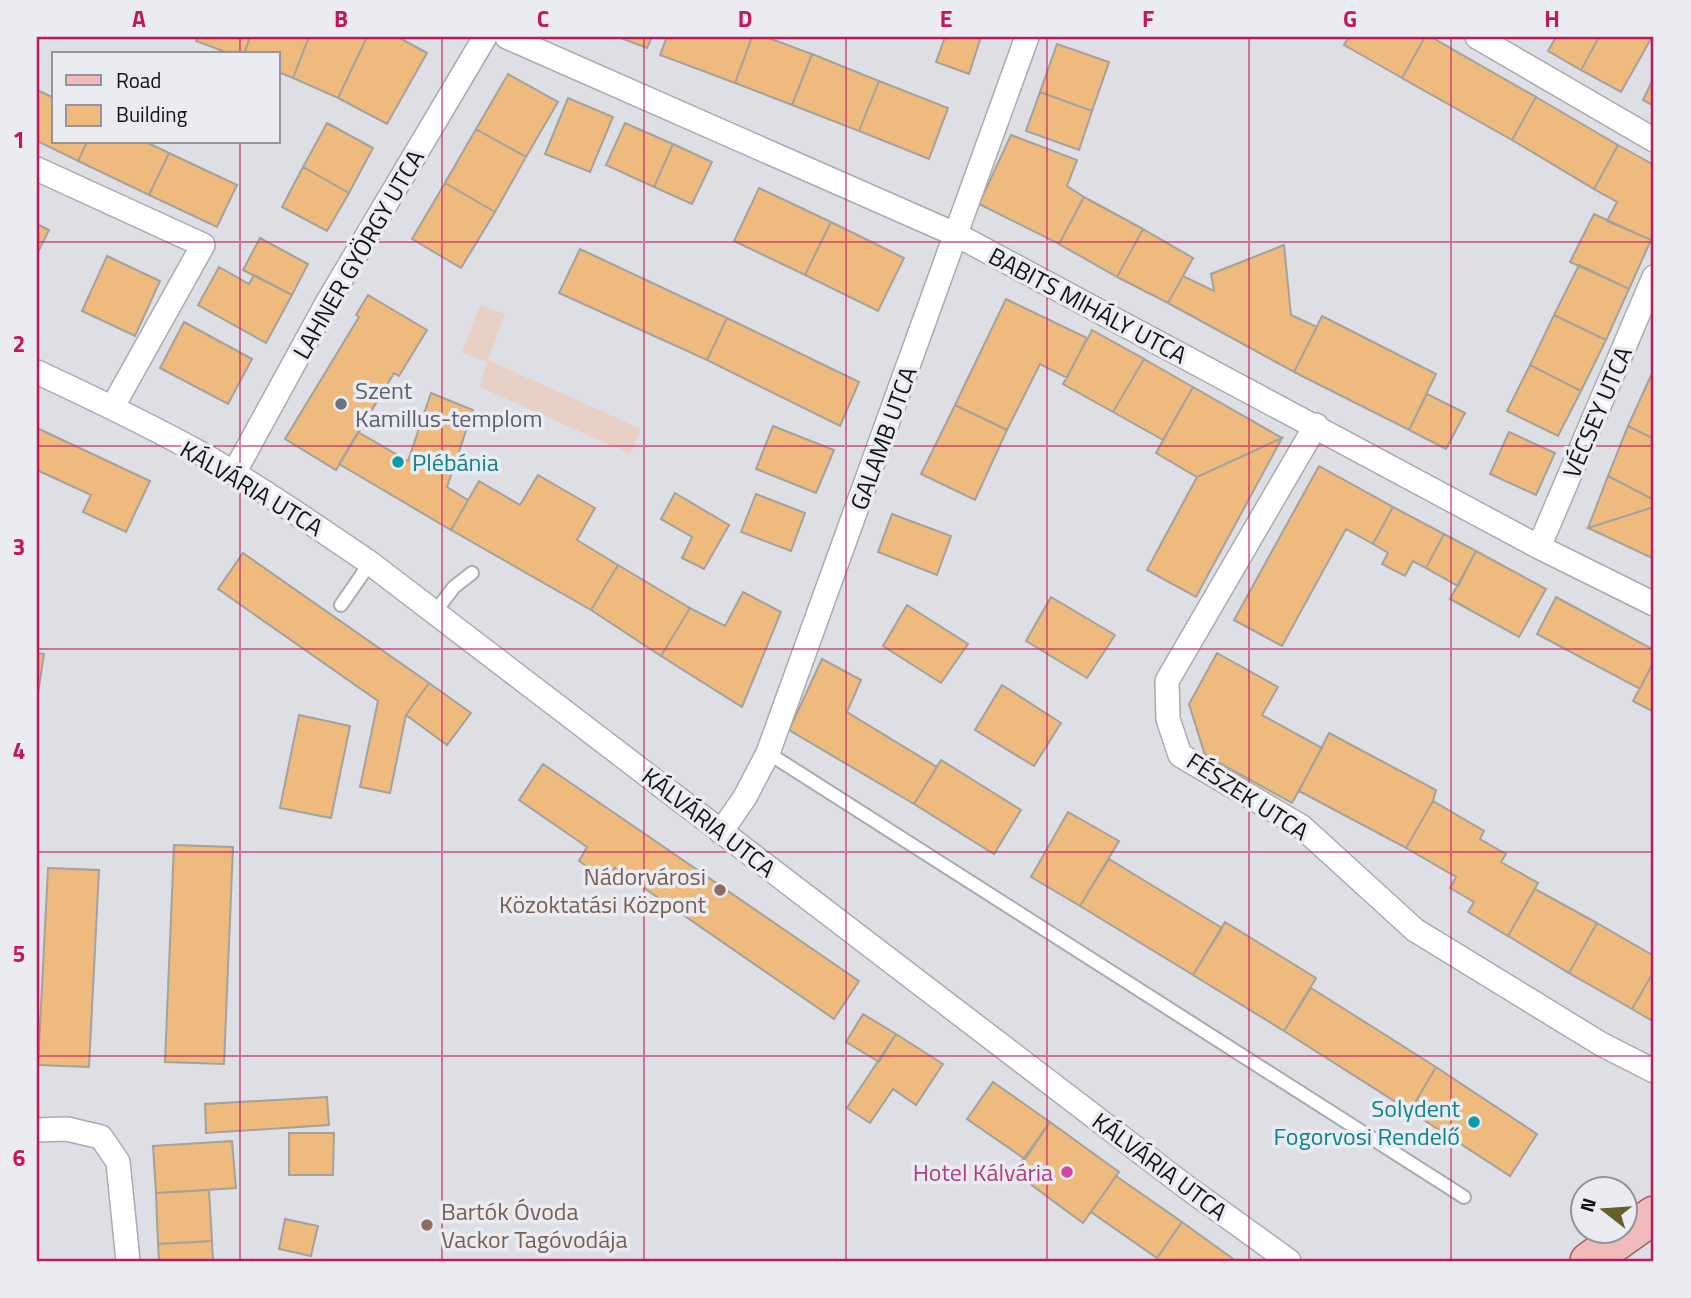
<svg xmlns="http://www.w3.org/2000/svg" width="1691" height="1298" viewBox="0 0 1691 1298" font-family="'Titillium Web',sans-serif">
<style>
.industrial{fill:#e7d0c5}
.building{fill:#eeba7d;stroke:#a5a19d;stroke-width:2}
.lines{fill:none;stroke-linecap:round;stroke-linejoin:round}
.service-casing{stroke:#aaabb0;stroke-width:16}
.minor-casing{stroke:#aaabb0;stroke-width:26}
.primary-casing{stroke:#9d6364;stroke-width:40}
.service{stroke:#fff;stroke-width:12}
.minor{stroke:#fff;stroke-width:23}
.primary{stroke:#f1bbbb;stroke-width:37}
.grid{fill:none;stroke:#c2185b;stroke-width:2;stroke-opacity:0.55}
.worship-dot{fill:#6b7280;stroke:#ebecf1;stroke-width:2.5}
.culture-dot{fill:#0f9aa8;stroke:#ebecf1;stroke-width:2.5}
.education-dot{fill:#8d6e63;stroke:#ebecf1;stroke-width:2.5}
.hotel-dot{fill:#d1479c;stroke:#ebecf1;stroke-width:2.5}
.labels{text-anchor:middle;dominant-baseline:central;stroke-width:7;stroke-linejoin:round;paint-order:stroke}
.street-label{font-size:24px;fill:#131315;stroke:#ebecf1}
.worship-label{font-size:24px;fill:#5b616d;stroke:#ebecf1;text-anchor:start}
.culture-label{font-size:24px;fill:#0d838f;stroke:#ebecf1;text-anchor:start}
.education-label{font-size:24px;fill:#785e54;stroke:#ebecf1;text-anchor:end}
.hotel-label{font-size:24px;fill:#b23c85;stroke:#ebecf1;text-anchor:end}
.neatline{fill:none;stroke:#c2185b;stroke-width:2.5}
.grid-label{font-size:23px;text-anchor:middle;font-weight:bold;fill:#c2185b}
</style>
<rect width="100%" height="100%" fill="#dedfe4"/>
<path class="industrial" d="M480,305l25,9 -17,46 153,69 -11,25 -150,-67 7,-25 -25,-9z"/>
<path class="building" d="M198,37h52l-6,17h-13l-35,-13z
M250,37h59l-16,41 -15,-6v-18h-34z
M309,37h58l-29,61 -45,-20z
M367,37h31l29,16 -40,71 -49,-26z
M618,37h34l-5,11z
M667,37h85l-17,46 -75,-28z
M752,37h14l46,17 -20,51 -57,-22z
M945,37h36l-12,37 -33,-12z
M1349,37h76l-23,41 -58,-33z
M1425,37h6l105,60 -24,43 -110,-62z
M1556,37h43l-18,33 -33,-19z
M1599,37h53l-31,55 -40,-22z
M1057,44l52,18 -17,49 -52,-19z
M812,54l67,27 -20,50 -67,-26z
M508,74l50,28 -32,55 -50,-28z
M1654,77v29l-11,-6z
M879,81l69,27 -19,51 -70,-28z
M37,90l17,8v44h33l-9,19 -41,-20z
M1040,92l52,19 -13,39 -53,-19z
M1536,97l82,48 -24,44 -82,-49z
M568,98l45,19 -23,55 -45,-18z
M327,123l46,25 -24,45 -46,-26z
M625,123l48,21 -19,43 -48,-22z
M476,129l50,28 -31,55 -50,-29z
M1011,135l66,25 -10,26 17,11 -25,47 -80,-40z
M87,142h59l23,11 -20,42 -71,-34z
M673,144l39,18 -20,42 -38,-17z
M1618,145l36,20v66l-3,9 -44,-19 10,-19 -23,-13z
M169,153l68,32 -20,42 -68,-32z
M303,167l46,26 -22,38 -45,-24z
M445,183l50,29 -34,56 -49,-29z
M759,188l72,34 -26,53 -71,-34z
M1084,197l59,32 -26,48 -58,-33z
M1594,214l57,26 -22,49 -59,-27z
M831,222l73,36 -26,53 -73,-36z
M37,224l12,6 -12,24z
M1143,229l50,29 -25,45 -51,-26z
M260,238l48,26 -16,31 -49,-25z
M1284,245l7,70 26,12 -23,45 -126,-69 15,-27 31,15 -3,-17z
M580,249l147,69 -20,42 -148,-67z
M107,256l53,25 -25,55 -53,-25z
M1579,265l50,24 -23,51 -52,-25z
M219,267l30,17 5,-9 38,20 -26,48 -68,-38z
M368,295l59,35 -28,46 -5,-3 -58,97 -51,-31 74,-122 -3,-2z
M1006,299l81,39 -20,40 -27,-14 -33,66 -52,-25z
M1554,315l52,25 -25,51 -51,-26z
M1322,316l114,58 -27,56 -115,-58z
M727,318l132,64 -19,44 -133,-66z
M184,322l68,37 -24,45 -68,-36z
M1092,330l52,29 -31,53 -50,-28z
M1144,359l49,28 -30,53 -50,-28z
M1530,365l51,26 -23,45 -51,-25z
M1654,369v70l-26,-13z
M1193,387l89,51 -85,39 -41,-24z
M431,393l42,17 -26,77 21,13 -17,30 -112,-66 19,-32 50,29z
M1427,394l38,19 -19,36 -37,-19z
M955,405l52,25 -32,70 -54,-26z
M773,426l61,24 -18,43 -60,-24z
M1628,426l26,13v61l-46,-24z
M37,428l113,53 -24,51 -43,-20 8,-17 -54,-25z
M1509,432l46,21 -19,42 -46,-21z
M1282,438l-86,159 -49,-27 50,-93z
M1319,466l74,41 -20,37 -27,-15 -64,117 -48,-26z
M538,475l57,33 -18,32 41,25 -27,45 -140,-80 28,-49 41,24z
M1608,476l46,24v7l-66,21z
M675,493l54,32 -25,44 -22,-11 10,-21 -31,-18z
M756,494l49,19 -14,38 -50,-19z
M1393,507l51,27 -18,34 -13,-7 -8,15 -23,-12 6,-11 -15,-9z
M1654,507v52l-66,-31z
M892,514l59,22 -14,39 -59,-23z
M1444,534l32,17 -18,35 -32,-18z
M1476,551l70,38 -27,48 -69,-38z
M243,553l186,130 -23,32 -16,78 -30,-6 18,-86 -160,-112z
M618,565l72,43 -29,48 -70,-46z
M743,592l38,20 -39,95 -81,-51 29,-48 35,18z
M1051,597l64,38 -28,43 -61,-37z
M1556,597l98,53v11l-14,28 -103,-55z
M907,605l61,39 -27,39 -58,-37z
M37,653l7,1 -7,46z
M1217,653l61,34 -16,28 60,33 -30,55 -87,-48 -16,-51z
M822,659l39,21 -14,32 90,55 -23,37 -125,-74z
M1654,661v51l-21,-11z
M429,683l42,30 -24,32 -41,-30z
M1002,685l59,38 -27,43 -59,-36z
M299,715l51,11 -19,92 -51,-10z
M1329,733l107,57 -3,11 -27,47 -107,-57z
M941,760l80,50 -27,44 -80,-50z
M543,764l316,217 -25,38 -219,-151 -8,12 -28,-19 8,-14 -68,-47z
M1433,801l51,30 -4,8 26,15 -5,8 37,21 -30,53 -40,-24 6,-10 -24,-14 6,-11 -50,-29z
M1068,812l51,29 -39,65 -49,-29z
M174,845l59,2 -9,217 -59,-2z
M1109,859l113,69 -29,47 -113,-69z
M48,868l51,2 -10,197 -51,-2z
M1535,889l62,34 -28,50 -61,-37z
M1225,922l91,56 -32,53 -91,-56z
M1597,923l57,33v15l-22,38 -63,-36z
M1654,971v51l-22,-13z
M1311,988l125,79 -26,44 -126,-80z
M863,1014l33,20 -17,28 -33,-20z
M896,1034l47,30 -27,41 -23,-16 -23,34 -23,-15z
M1436,1067l101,67 -27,42 -100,-65z
M993,1082l57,40 -25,37 -58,-40z
M327,1097l2,28 -123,8 -1,-29z
M1050,1122l69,50 -36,51 -69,-51z
M289,1133h45l-1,42h-44z
M232,1141l4,47 -80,5 -3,-47z
M1116,1176l66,46 -25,36 -66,-46z
M209,1190l3,51 -54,3 -2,-51z
M285,1219l33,7 -7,30 -32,-7z
M1182,1222l54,39h-74l-5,-3z
M212,1241l1,20h-54l-1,-17z"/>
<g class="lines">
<defs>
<path id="service" d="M341,605l29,-42
M435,612l19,-25 18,-14
M768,753l696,444"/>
<path id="minor" d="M507,37l450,198 582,312 115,57
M1477,37l177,103
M37,169l166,76 -91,163
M37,372c58,27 116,55 172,86 55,32 108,69 161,105l815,623 104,75
M1316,425l-149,256 1,38 12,36 122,72 113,103 186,114 53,27
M234,473l93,-170 158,-266
M1539,547l115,-270
M721,832l24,-35 23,-44 259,-716
M37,1130l30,-1 34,8 17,25 10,99"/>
<path id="primary" d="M1589,1261l65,-46"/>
</defs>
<use href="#service" class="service-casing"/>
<use href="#minor" class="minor-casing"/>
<use href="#primary" class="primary-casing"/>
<use href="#service" class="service"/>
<use href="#minor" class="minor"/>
<use href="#primary" class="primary"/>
</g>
<path class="grid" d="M240,37v17M442,37v1224M644,37v1224M846,37v1224M1047,37v1224M1249,37v1224M1451,37v1224M240,142v1119M37,242h1617M37,446h1617M37,649h1617M37,852h1617M37,1056h1617"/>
<circle class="worship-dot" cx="341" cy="404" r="7"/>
<g class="culture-dot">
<circle cx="398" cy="462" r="7"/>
<circle cx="1474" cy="1122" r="7"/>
</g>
<g class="education-dot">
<circle cx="720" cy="890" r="7"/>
<circle cx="427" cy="1225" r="7"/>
</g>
<circle class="hotel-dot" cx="1067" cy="1172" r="7"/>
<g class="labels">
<g class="street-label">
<text transform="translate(358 254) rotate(-60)">LAHNER GYÖRGY UTCA</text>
<text transform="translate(1088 305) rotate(28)">BABITS MIHÁLY UTCA</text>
<text transform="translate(1597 412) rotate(-67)">VÉCSEY UTCA</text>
<text transform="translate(883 438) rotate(-70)">GALAMB UTCA</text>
<text transform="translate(252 488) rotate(31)">KÁLVÁRIA UTCA</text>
<text transform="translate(1248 796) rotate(33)">FÉSZEK UTCA</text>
<text transform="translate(709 822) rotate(38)">KÁLVÁRIA UTCA</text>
<text transform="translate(1160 1166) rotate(37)">KÁLVÁRIA UTCA</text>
</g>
<g class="worship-label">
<text x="355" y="390">Szent<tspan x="355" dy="28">Kamillus-templom</tspan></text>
</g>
<g class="culture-label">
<text x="412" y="462">Plébánia</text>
<text x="1460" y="1108" text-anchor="end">Solydent<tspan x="1460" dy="28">Fogorvosi Rendelő</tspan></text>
</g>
<g class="education-label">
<text x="706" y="876">Nádorvárosi<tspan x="706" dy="28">Közoktatási Központ</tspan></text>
<text x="441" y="1211" text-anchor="start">Bartók Óvoda<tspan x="441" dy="28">Vackor Tagóvodája</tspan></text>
</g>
<g class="hotel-label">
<text x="1053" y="1172">Hotel Kálvária</text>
</g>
</g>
<rect width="1691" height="1298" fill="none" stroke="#ebecf1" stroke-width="77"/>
<rect x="52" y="52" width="228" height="91" fill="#ebecf1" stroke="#959599" stroke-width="2"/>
<rect x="66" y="75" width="35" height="10" fill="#f1bbbb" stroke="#959599" stroke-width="2"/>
<text x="116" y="88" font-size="21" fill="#131315">Road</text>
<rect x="66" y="105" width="35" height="21" fill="#eeba7d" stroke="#959599" stroke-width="2"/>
<text x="116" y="122" font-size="21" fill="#131315">Building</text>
<g transform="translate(1604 1210) rotate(287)"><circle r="33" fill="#ebecf1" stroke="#959599" stroke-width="2"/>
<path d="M0-5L12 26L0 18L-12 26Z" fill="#655f2c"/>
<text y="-10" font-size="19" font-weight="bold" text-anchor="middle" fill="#131315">N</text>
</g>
<rect x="38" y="38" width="1614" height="1222" class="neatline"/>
<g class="grid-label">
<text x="139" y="27">A</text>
<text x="341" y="27">B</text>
<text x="543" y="27">C</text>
<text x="745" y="27">D</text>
<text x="946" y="27">E</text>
<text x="1148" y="27">F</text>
<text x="1350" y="27">G</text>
<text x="1552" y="27">H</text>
<text x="19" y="148">1</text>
<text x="19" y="352">2</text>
<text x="19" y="555">3</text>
<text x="19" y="759">4</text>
<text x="19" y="962">5</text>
<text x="19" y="1166">6</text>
</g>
</svg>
